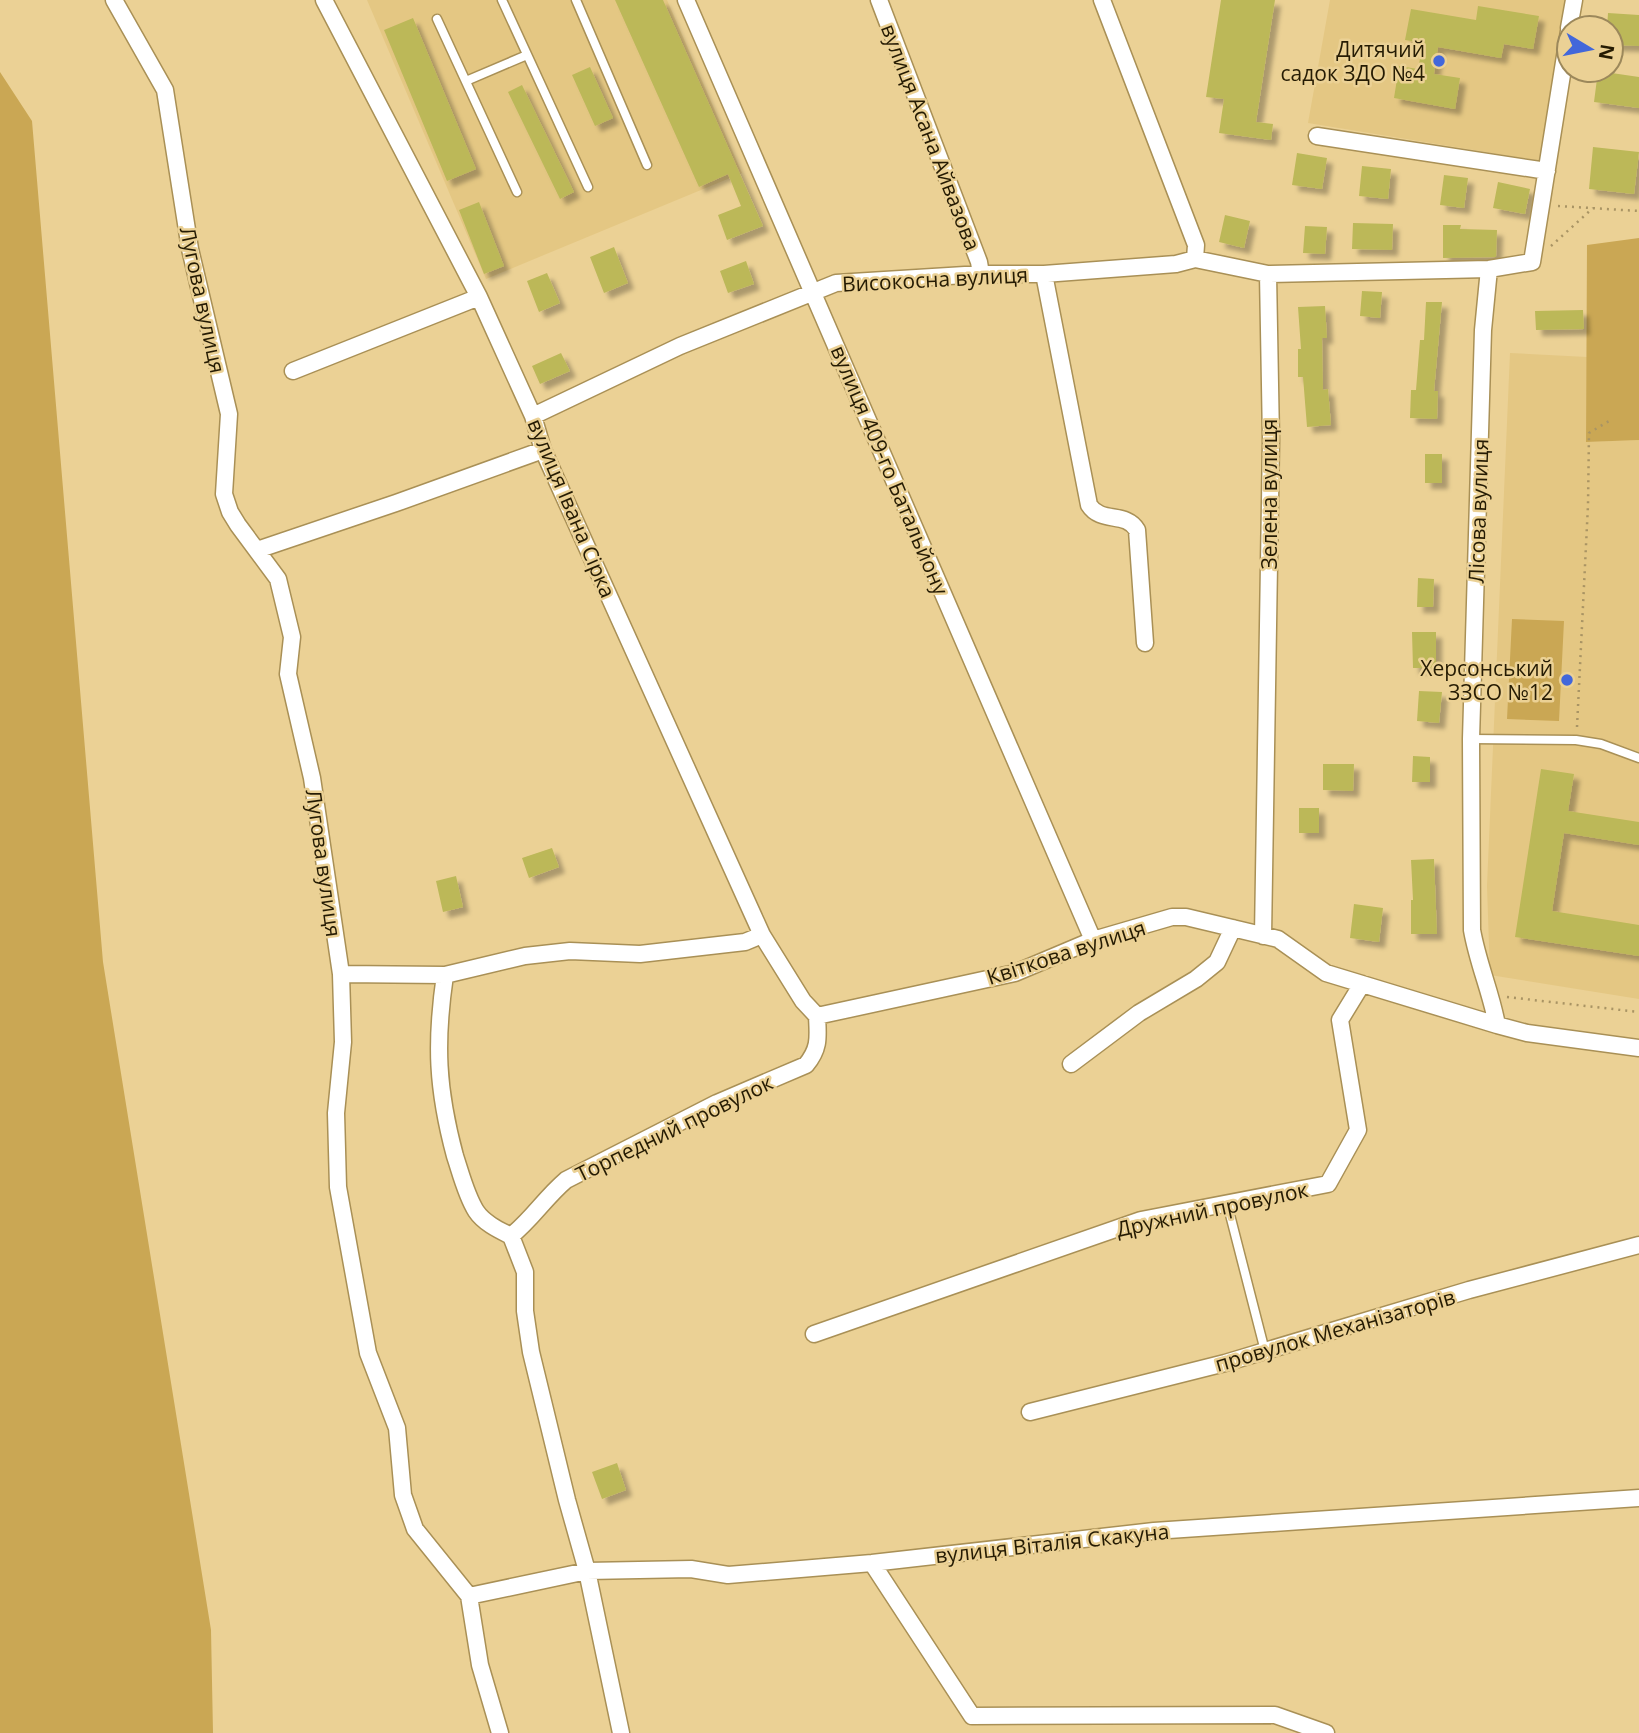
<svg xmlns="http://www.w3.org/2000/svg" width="1639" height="1733" viewBox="0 0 1639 1733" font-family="'Open Sans',sans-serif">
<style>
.built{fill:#e4c783}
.green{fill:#caa754}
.building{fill:#bcb859;filter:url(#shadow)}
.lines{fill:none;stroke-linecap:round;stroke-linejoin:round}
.service-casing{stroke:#a99056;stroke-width:11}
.minor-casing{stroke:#a99056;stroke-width:19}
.path{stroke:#a99464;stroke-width:2.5;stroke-dasharray:2 5;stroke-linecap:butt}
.service{stroke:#fff;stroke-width:8}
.minor{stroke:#fff;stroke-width:16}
.poi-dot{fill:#4267da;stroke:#ebd195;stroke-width:2.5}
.labels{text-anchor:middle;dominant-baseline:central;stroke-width:5;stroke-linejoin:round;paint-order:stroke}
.poi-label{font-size:21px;fill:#251b03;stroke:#ebd195;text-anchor:end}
.street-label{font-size:21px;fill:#251b03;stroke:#ebd195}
</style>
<defs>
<filter id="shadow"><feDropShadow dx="6" dy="6" stdDeviation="2" flood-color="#0004"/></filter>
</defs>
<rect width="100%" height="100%" fill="#ebd195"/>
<path class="built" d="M367,0h300l75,173 -256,106z
M1330,0h238l-26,161 -234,-38z
M1510,353l77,4 -1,85 53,-2v559l-149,-24 -3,-89z"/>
<path class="green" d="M0,72l32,49 71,841 108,668 2,103h-213z
M1639,238v202l-53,2 1,-197z
M1512,619l52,2 -5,100 -52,-2z"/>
<path class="building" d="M615,0h48l100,226 -36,14 -9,-25 23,-9 -13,-32 -29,13z
M1221,0h54l-19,122 17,2 -2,16 -52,-7 5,-34 -18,-2z
M1478,6l61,10 -6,33 -29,-5 -3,14 -63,-11 -4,27 26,4 -5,31 -61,-11 5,-32 19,3 5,-26 -18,-3 6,-31 65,11z
M1608,13l31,2v31l-28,-1v-17h-4z
M413,18l63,151 -29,12 -63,-151z
M590,67l23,51 -18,8 -23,-51z
M1598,71l41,6v31l-45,-6z
M522,85l52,107 -14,7 -52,-107z
M1593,147l46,5 -5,42 -45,-5z
M1297,153l30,5 -5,31 -30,-4z
M1362,166l29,3 -3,30 -29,-3z
M1444,175l24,3 -4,30 -24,-3z
M1498,182l32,7 -5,25 -32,-6z
M479,202l25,64 -20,8 -25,-64z
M1225,215l25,6 -6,27 -25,-6z
M1353,223l40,1 -1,26 -40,-1z
M1443,225h18l-1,4 37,1 -1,27 -53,1z
M1305,226l22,1 -2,27 -22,-1z
M614,247l14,36 -24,10 -14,-36z
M746,261l8,23 -26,9 -8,-22z
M547,273l13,30 -21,9 -12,-31z
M1362,291l20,1 -2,26 -20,-2z
M1426,302h16l-8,89h4l-1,28 -27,-1 1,-28h5l4,-50h4z
M1325,306l2,32h-5l1,52 5,-1 3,36 -24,2 -4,-50h-5v-28h3l-3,-42z
M1583,310l1,19 -48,1 -1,-19z
M561,353l9,18 -30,13 -8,-18z
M1425,454h17v29h-17z
M1418,578l16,1 -1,28h-16z
M1412,632h24v36h-23z
M1419,691l23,1 -3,31 -22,-2z
M1413,756l17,1v25h-18z
M1323,764h31l-1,27 -30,-1z
M1541,769l33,5 -6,37 71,11v23l-75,-12 -12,78 87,14v31l-124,-19z
M1299,808h20v25h-20z
M552,848l7,19 -30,11 -7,-20z
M1434,859l3,75h-26v-34h2l-2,-40z
M456,876l7,31 -20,5 -7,-31z
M1354,904l29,4 -4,34 -29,-4z
M617,1463l9,27 -24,9 -10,-27z"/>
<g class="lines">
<defs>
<path id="service" d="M502,0l86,187
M576,0l71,165
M437,19l80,173
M466,81l61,-26
M1471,739l105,1 25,4 38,14
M1227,1203l38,148"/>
<path id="minor" d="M114,0l51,90 25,159 39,165 -5,80 6,18 8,13 40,54 14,58 -4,37 24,104 29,196 2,68 -7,71 2,74 30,166 29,75 6,67 12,34 54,67 11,69 20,68
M324,0l155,297 54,119 10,34 219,485 41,66 14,15
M686,0l407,940
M879,0l100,262 2,12
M1102,0l94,245 -1,14
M1569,28l5,-28
M1317,136l230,35
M1489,269l-6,61 -12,409 1,191c6,34 19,62 25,95
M1044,274l45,231c12,19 37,6 48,25l8,113
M293,371l186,-74
M533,416l147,-70 156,-63 145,-9h63l132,-10 19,-5 73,15
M257,550l139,-47 147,-53
M1263,936l8,-496 -3,-166 221,-5 43,-7 37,-231
M341,974l104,1 80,-19 45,-5 70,3 105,-12 17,-7
M445,975c-10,68 -8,114 10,181 6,18 11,39 21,55 8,12 23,19 35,25l14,36v39l6,41 36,148 20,71 34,162
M817,1016l198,-43 78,-33 79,-23h14l92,22 48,34 171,52 30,8 112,15
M1071,1064l68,-51 57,-34 21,-17 16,-34
M511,1236c22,-18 33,-37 55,-56l151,-77 89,-38c14,-17 12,-28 11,-49
M814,1334l327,-114 187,-36 30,-54 -18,-110 22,-36
M1030,1412l195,-49 244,-73 170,-45
M872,1563l100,153 303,-1 51,18
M469,1596l118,-25 104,-2 37,6 144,-12 282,-32 485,-33"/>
</defs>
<use href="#service" class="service-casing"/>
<use href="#minor" class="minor-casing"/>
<path class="path" d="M1558,206l81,5
M1551,246l42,-38
M1577,727l11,-222 1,-72 20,-12
M1507,997l132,15"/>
<use href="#service" class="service"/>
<use href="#minor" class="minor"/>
</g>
<g class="poi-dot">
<circle cx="1439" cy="61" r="7"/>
<circle cx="1567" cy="680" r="7"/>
</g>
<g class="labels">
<g class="poi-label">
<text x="1425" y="49">Дитячий<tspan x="1425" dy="24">садок ЗДО №4</tspan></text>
<text x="1553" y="668">Херсонський<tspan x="1553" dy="24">ЗЗСО №12</tspan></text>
</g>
<g class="street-label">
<text transform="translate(931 137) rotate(69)">вулиця Асана Айвазова</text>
<text transform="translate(935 279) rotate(-3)">Високосна вулиця</text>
<text transform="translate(203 300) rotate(78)">Лугова вулиця</text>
<text transform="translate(890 470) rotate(67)">вулиця 409-го Батальйону</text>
<text transform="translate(1269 494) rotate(-90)">Зелена вулиця</text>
<text transform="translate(572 508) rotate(67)">вулиця Івана Сірка</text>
<text transform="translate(1478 511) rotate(-88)">Лісова вулиця</text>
<text transform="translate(324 863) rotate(82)">Лугова вулиця</text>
<text transform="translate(1066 952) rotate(-18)">Квіткова вулиця</text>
<text transform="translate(674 1128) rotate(-26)">Торпедний провулок</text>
<text transform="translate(1212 1209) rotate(-12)">Дружний провулок</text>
<text transform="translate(1335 1330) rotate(-16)">провулок Механізаторів</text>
<text transform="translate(1052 1543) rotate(-6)">вулиця Віталія Скакуна</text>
</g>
</g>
<g transform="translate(1590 49) rotate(100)"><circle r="33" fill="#ebd195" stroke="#9c885b" stroke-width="2"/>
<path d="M0-5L12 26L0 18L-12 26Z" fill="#4267da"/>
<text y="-10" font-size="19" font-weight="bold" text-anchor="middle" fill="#251b03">N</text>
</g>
</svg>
